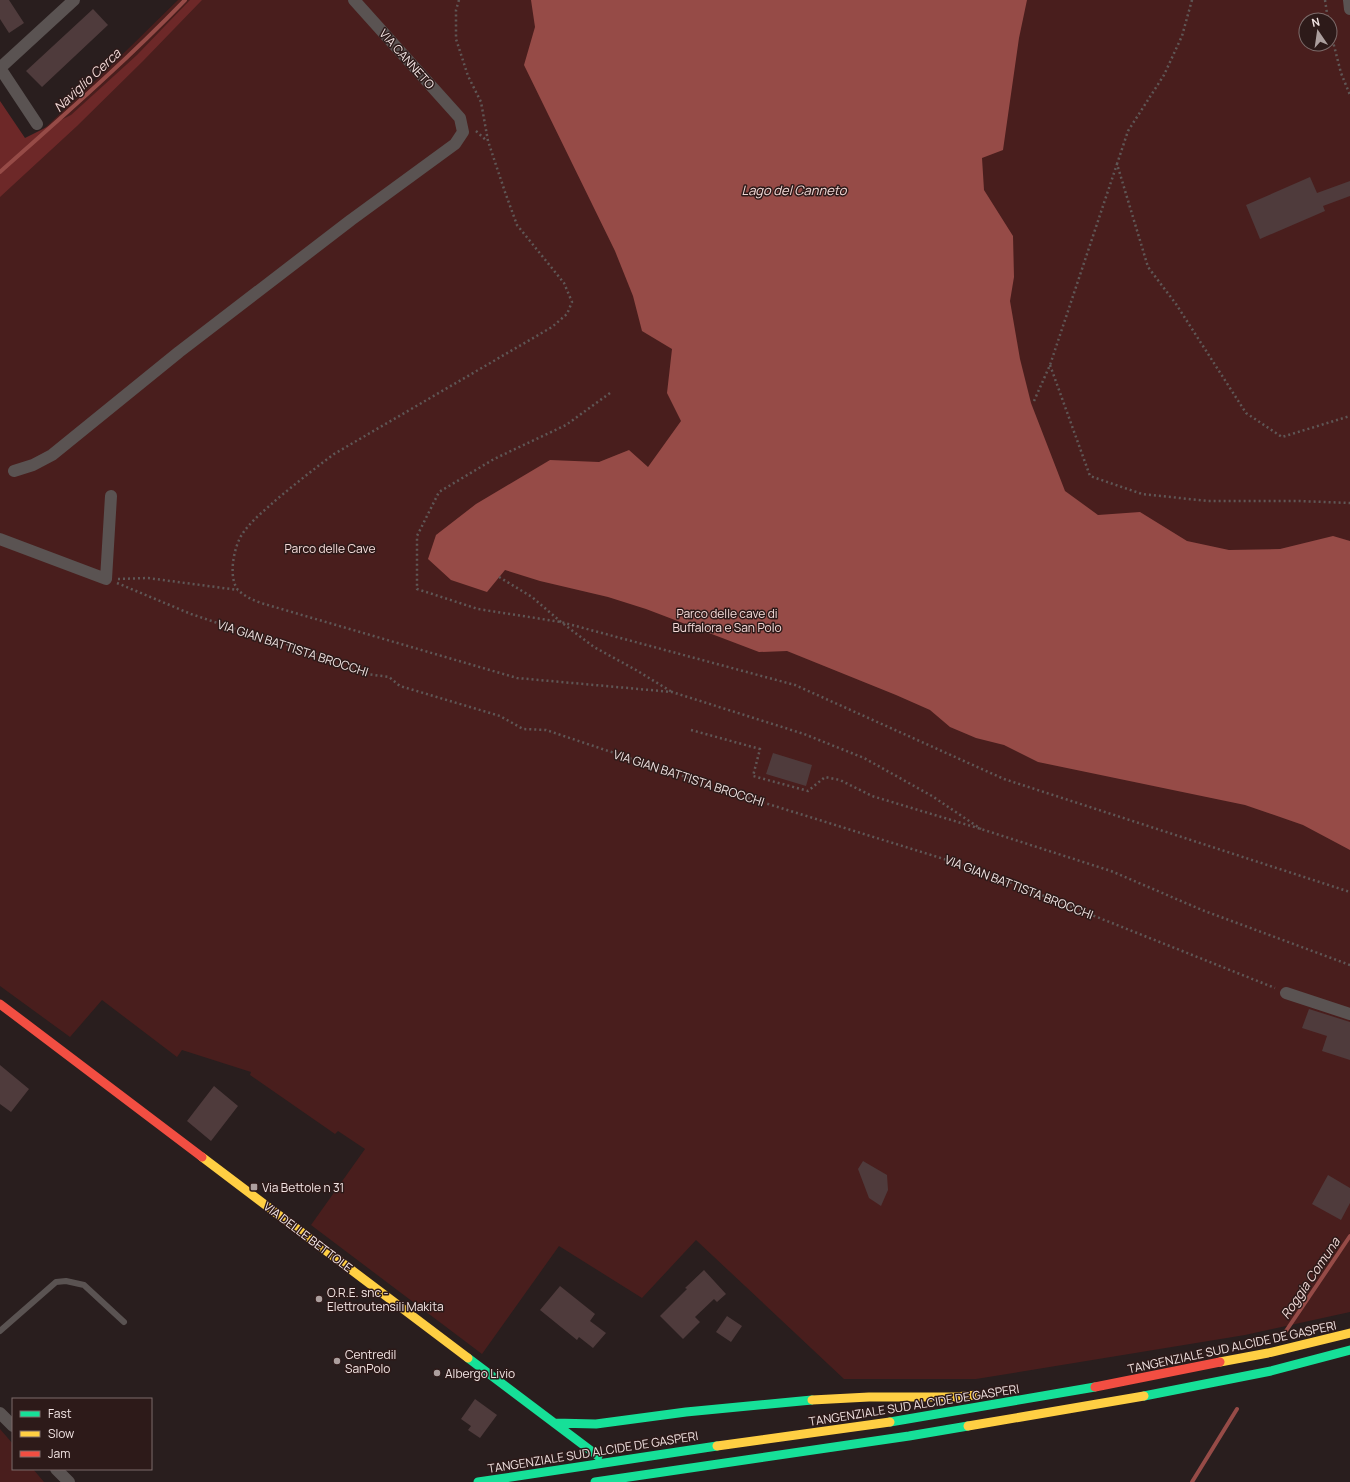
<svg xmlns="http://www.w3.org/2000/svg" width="1350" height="1482" viewBox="0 0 1350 1482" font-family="Manrope,sans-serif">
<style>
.green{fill:#491e1d;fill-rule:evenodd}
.forest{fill:#6d2828}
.water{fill:#964b47}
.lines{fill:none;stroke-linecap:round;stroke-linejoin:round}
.stream{stroke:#964b47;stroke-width:4}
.building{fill:#4f3b3c}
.path{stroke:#5f5756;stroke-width:2.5;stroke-dasharray:2 3;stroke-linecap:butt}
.lane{stroke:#5a5352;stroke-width:6}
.street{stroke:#5a5352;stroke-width:12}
.fast{stroke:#16e098;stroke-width:9}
.slow{stroke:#ffcf43;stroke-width:9}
.jam{stroke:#f24e42;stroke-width:9}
.poi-dot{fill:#ac9f9e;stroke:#2d1a19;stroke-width:1.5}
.labels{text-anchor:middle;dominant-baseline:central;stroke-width:3;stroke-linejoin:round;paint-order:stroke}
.street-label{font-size:12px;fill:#f2e4e3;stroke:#2d1a19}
.park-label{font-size:12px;fill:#f5dbd9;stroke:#2d1a19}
.poi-label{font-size:12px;fill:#f2e4e3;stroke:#2d1a19;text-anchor:start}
.water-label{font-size:13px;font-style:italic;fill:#f2d9d7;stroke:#2d1a19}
</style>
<rect width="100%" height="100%" fill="#291e1e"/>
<path class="green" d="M178,0h1172v1312l-105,23 -269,44h-132l-148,-139 -54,58 -83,-52 -77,108 -171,-129 54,-76 -27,-18 -3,3 -85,-59 1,-3 -69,-22 -5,7 -75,-57 -32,37 -70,-51v-818c62,-54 120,-111 178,-168zM1306,20h24v24h-24z
M0,1429l13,15v25h20l11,13h-44z"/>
<path class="forest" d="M190,0h12l-59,61 -66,65 -77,71v-96l25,37 46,-23 66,-60z"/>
<path class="water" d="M531,0h496l-8,38 -16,112 -21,8 2,32 29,46 1,41 -4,24 10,58 11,44 34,88 33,24 42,-3 47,29 42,9 51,-1 53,-13 17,5v309l-47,-25 -58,-20 -207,-43 -34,-17 -28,-7 -26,-11 -20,-17 -34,-15 -109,-44 -28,1 -113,-43 -38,-12 -68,-16 -35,-11 -18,22 -36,-12 -23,-21 8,-24 40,-31 74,-44 49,2 30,-12 19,17 33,-46 -14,-28 5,-44 -30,-18 -9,-35 -18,-45 -91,-186 11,-38z"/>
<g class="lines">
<path class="stream" d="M0,172c63,-56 126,-111 185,-172
M1286,1331l64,-95
M1192,1482l45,-73"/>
</g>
<path class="building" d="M0,0h9l15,23 -15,10 -9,-14z
M93,9l15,16 -66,62 -16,-16z
M1310,177l7,16 33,-12v15l-27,10 2,5 -65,28 -14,-34z
M773,753l39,12 -6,21 -40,-12z
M1309,1009l41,13v38l-28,-9 5,-15 -25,-8z
M0,1065l29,24 -18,23 -11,-8z
M214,1086l24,20 -27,35 -24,-20z
M863,1161l24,14 1,15 -7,16 -12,-8 -11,-29z
M1328,1175l22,13v15l-9,17 -29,-16z
M704,1270l22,24 -9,8 -3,-3 -19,18 5,5 -17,17 -23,-23 27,-27 -2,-1z
M560,1286l35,28 -5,7 16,12 -13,15 -14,-11 -2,3 -37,-30z
M727,1316l15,10 -11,16 -15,-10z
M475,1399l22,16 -17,23 -12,-8 3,-4 -10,-7z"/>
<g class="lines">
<path class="path" d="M459,0l-3,10v29l12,37 13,26 7,39 17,51 12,33 47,58 8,19 -5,12 -15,13 -218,127c-20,15 -39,30 -58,46 -11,10 -24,20 -33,33 -9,12 -16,46 -4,58 7,6 14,9 22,12l256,75 155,14 132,42 60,24 68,38 49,33
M1192,0l-10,36 -18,39 -36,56 -11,33 31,103 28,37 70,109 36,24 68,-21
M1325,0l3,20
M1330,30l11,43 9,22
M476,131l11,10
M1050,365l40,111 52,18 66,7h91l51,2
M610,393l-44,32 -72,34 -55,33 -22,44v53l61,20 83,13 234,63 209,94 346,113
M1034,401l16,-36 67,-201
M499,577l33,20 29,25 33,25 42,23 36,22
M118,579l30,-1 90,12
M117,583l74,31 44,15 23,6 55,18 27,13 27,8 22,3 11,9 100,30 23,13 23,1 187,63 246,77 296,118
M691,730l69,19 -7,27 55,15 17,-14 15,3 32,16 109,33 130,42 91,39 148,55"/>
<path class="lane" d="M0,1331l56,-49 10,-1 18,4 40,37"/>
<path class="street" d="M1349,0l1,9
M0,68l74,-68
M0,68l37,56
M14,471l19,-6 19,-10 127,-103 172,-132 104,-76 8,-12 -3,-14 -106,-118
M0,539l106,40 5,-83
M1286,993l64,21
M0,1413l13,13
M56,1469l13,13"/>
<path class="fast" d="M468,1358l130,98
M1144,1396l127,-25 79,-21
M890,1422l205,-35
M554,1423l42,1 90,-12 126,-12
M478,1482l239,-36
M595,1482l314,-46 59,-10"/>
<path class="slow" d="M202,1157l266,201
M1220,1362l48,-9 82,-20
M812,1400l57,-3h86l22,-2
M968,1426l176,-30
M717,1446l173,-24"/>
<path class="jam" d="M0,1004l202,153
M1095,1387l125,-25"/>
</g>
<g class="poi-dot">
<rect x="250" y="1183" width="8" height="8" rx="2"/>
<circle cx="319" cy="1299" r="4"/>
<circle cx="337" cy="1361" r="4"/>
<circle cx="437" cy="1373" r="4"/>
</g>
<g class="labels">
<g class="street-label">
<text transform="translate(407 59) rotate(48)">VIA CANNETO</text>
<text transform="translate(293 648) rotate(18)">VIA GIAN BATTISTA BROCCHI</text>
<text transform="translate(689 778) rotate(18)">VIA GIAN BATTISTA BROCCHI</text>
<text transform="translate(1019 887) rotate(21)">VIA GIAN BATTISTA BROCCHI</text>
<text transform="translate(308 1237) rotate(37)">VIA DELLE BETTOLE</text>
<text transform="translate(1232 1347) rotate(-12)">TANGENZIALE SUD ALCIDE DE GASPERI</text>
<text transform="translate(914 1405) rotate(-9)">TANGENZIALE SUD ALCIDE DE GASPERI</text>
<text transform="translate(593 1452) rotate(-9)">TANGENZIALE SUD ALCIDE DE GASPERI</text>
</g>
<g class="park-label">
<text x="330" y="548">Parco delle Cave</text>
<text x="727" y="613">Parco delle cave di<tspan x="727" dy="14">Buffalora e San Polo</tspan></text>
</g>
<g class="poi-label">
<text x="262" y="1187">Via Bettole n 31</text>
<text x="327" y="1292">O.R.E. snc -<tspan x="327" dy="14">Elettroutensili Makita</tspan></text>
<text x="345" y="1354">Centredil<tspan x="345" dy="14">SanPolo</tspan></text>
<text x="445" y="1373">Albergo Livio</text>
</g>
<g class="water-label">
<text transform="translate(87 80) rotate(-43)">Naviglio Cerca</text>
<text x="794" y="190">Lago del Canneto</text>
<text transform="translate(1310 1278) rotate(-56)">Roggia Comuna</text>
</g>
</g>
<rect x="12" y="1398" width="140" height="72" fill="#2d1a19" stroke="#7c6b6a"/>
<rect x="20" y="1411" width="20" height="6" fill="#16e098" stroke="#7c6b6a"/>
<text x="48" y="1418" font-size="12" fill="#f2e4e3">Fast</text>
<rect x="20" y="1431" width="20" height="6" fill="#ffcf43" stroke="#7c6b6a"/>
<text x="48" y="1438" font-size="12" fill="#f2e4e3">Slow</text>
<rect x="20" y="1451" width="20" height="6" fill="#f24e42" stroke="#7c6b6a"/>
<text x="48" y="1458" font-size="12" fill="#f2e4e3">Jam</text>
<g transform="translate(1318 32) rotate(347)"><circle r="19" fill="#2d1a19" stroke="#7c6b6a"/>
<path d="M0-3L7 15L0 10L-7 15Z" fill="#ac9f9e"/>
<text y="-6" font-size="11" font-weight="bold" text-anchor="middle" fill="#f2e4e3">N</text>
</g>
</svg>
